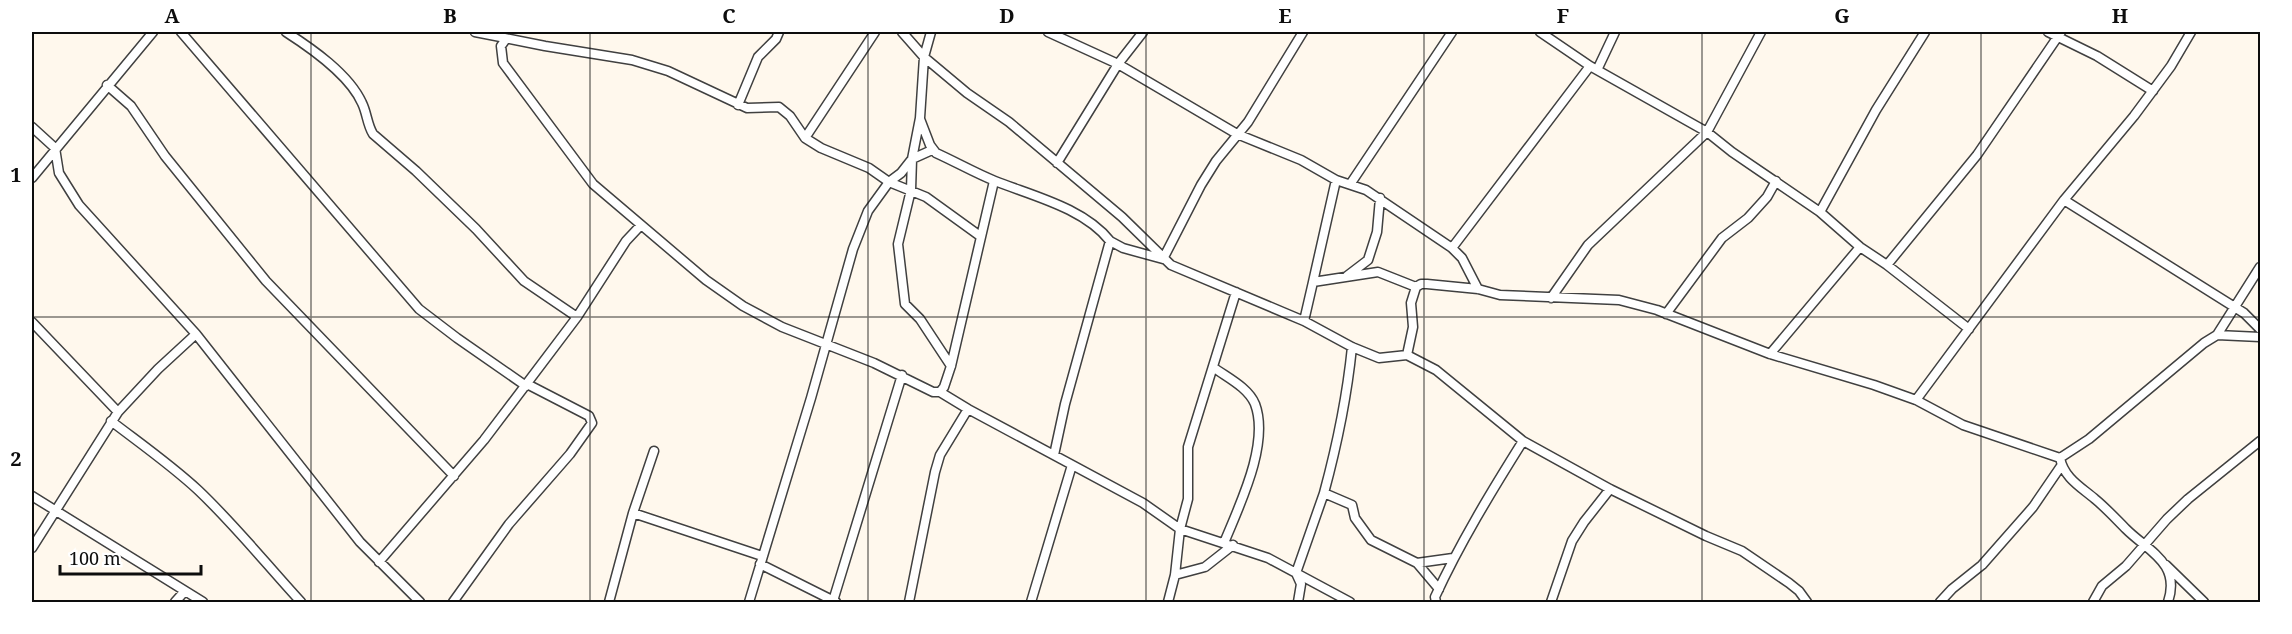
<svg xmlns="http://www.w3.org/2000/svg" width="2292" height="634" viewBox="0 0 2292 634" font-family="'Noto Serif',serif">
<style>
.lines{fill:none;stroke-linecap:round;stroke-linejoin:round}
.minor-casing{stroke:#404040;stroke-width:11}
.minor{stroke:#fff;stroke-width:8}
.grid{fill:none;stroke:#0d0d0d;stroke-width:1.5;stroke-opacity:0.55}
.neatline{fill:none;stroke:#0d0d0d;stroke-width:2}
.grid-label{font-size:20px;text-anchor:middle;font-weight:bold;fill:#0d0d0d}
</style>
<rect width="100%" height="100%" fill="#fff8ed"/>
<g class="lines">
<defs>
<path id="minor" d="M181,32l238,277 38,29 69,48
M286,32c25,16 63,42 76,71 5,10 5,21 11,31l43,37 60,58 48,52 53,36
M475,32l70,14 87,14 36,11 79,37 32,-1 11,9 15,22 16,10 48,20 20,14 37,15 54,39
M902,32l22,25 43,36 42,29 113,95 49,48 133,56 48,26 27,11 28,-3 29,15 87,71 87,48 96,47 36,15 47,32 10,8 8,11
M1048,32l70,32 119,70 64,26 35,20 30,10 86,58 10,10 16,31
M1540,32l50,34 117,66 25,20 88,60 40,35 27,18 90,-110 84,-123
M2048,32l49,24 56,35
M506,39l-5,7 2,17 90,121 113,96 37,26 39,21 92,36 59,29h7l28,17 175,94 37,26 88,29 82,44
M1598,68l17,-36
M107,85l24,21 34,50 101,125 188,195
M738,105l20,-48 18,-18 3,-7
M920,119l10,26 6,8c20,9 39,20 59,28 38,15 89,27 115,60l-45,163 -11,51
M32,127l23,21 4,25 20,32 117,129 164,208 60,60
M805,138l70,-106
M932,150l-20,9 -1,31 -13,54 7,60 15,15 31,47
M1057,163l61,-99 25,-32
M32,178l121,-146
M1351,183l101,-151
M2064,200l70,-84 37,-50 20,-34
M1820,212l56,-102 49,-78
M1110,241l13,7 40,11 38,-74 15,-24 32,-39 55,-90
M1452,248l138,-182
M1887,265l82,64
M1347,276l21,-16 9,-28 3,-34
M1313,282l23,-102
M1551,298l37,-53 119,-113 54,-100
M1666,314l56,-76 26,-20 19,-21 9,-16
M1304,321l9,-39 65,-10 38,15 5,-3h6l51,5 22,6 119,5 38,10 113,44 104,31 42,15 47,25 97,33 29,-19 115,-96 13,-8 43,2
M32,322l86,90
M2217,335l43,-68
M1352,347c-5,50 -15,98 -28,146l28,12 3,13 16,22 46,23 22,26
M1770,354l90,-107
M1407,355l6,-28 -2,-24 5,-16
M1213,367c13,10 35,20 42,37 15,40 -16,102 -31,139
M940,392l4,-5 7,-21 43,-185
M1916,400l148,-200 180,113 16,16
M111,421c30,23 60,44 87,69 37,35 69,75 103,112
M2060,458c4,20 21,29 35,41 11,9 21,20 31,30 22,22 55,34 42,73
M32,496l171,106
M633,513l129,43
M32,548l86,-136 40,-43 38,-35
M379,562l105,-122 93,-123 49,-76 15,-16
M1417,563l36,-5
M760,564l76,38
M2166,565l38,37
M1175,575l30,-8 28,-22
M833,601l69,-226
M175,602l9,-10
M453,602l56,-78 61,-70 22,-31 -3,-7 -62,-32
M609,602l24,-89 21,-62
M749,602l62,-204 42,-149 15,-38 21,-29 12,-9 11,-14 8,-41 4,-61 7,-25
M909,602l26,-130 5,-17 28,-46
M1031,602l41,-137
M1168,602l7,-27 5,-46 8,-30v-52l48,-155
M1298,602l3,-18 -5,-11 28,-80
M1436,602l-1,-5c25,-54 56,-105 88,-156
M1551,602l21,-61 12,-19 26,-33
M1940,602l12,-13 30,-24 51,-58 28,-41
M2093,602l9,-16 24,-20 41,-47 21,-20 72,-58"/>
</defs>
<use href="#minor" class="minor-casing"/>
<use href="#minor" class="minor"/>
</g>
<path class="grid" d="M311,32v570M590,32v570M868,32v570M1146,32v570M1424,32v570M1702,32v570M1981,32v570M32,317h2228"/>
<rect width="2292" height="634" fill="none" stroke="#ffffff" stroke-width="66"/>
<path d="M60 565v9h141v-9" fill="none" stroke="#0d0d0d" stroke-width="3"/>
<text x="69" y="565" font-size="18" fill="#0d0d0d" stroke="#ffffff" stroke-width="4.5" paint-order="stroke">100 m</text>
<rect x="33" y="33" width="2226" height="568" class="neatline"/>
<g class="grid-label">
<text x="172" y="23">A</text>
<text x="450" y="23">B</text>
<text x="729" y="23">C</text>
<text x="1007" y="23">D</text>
<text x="1285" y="23">E</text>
<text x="1563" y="23">F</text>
<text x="1842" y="23">G</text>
<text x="2120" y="23">H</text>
<text x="16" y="182">1</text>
<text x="16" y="466">2</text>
</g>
</svg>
